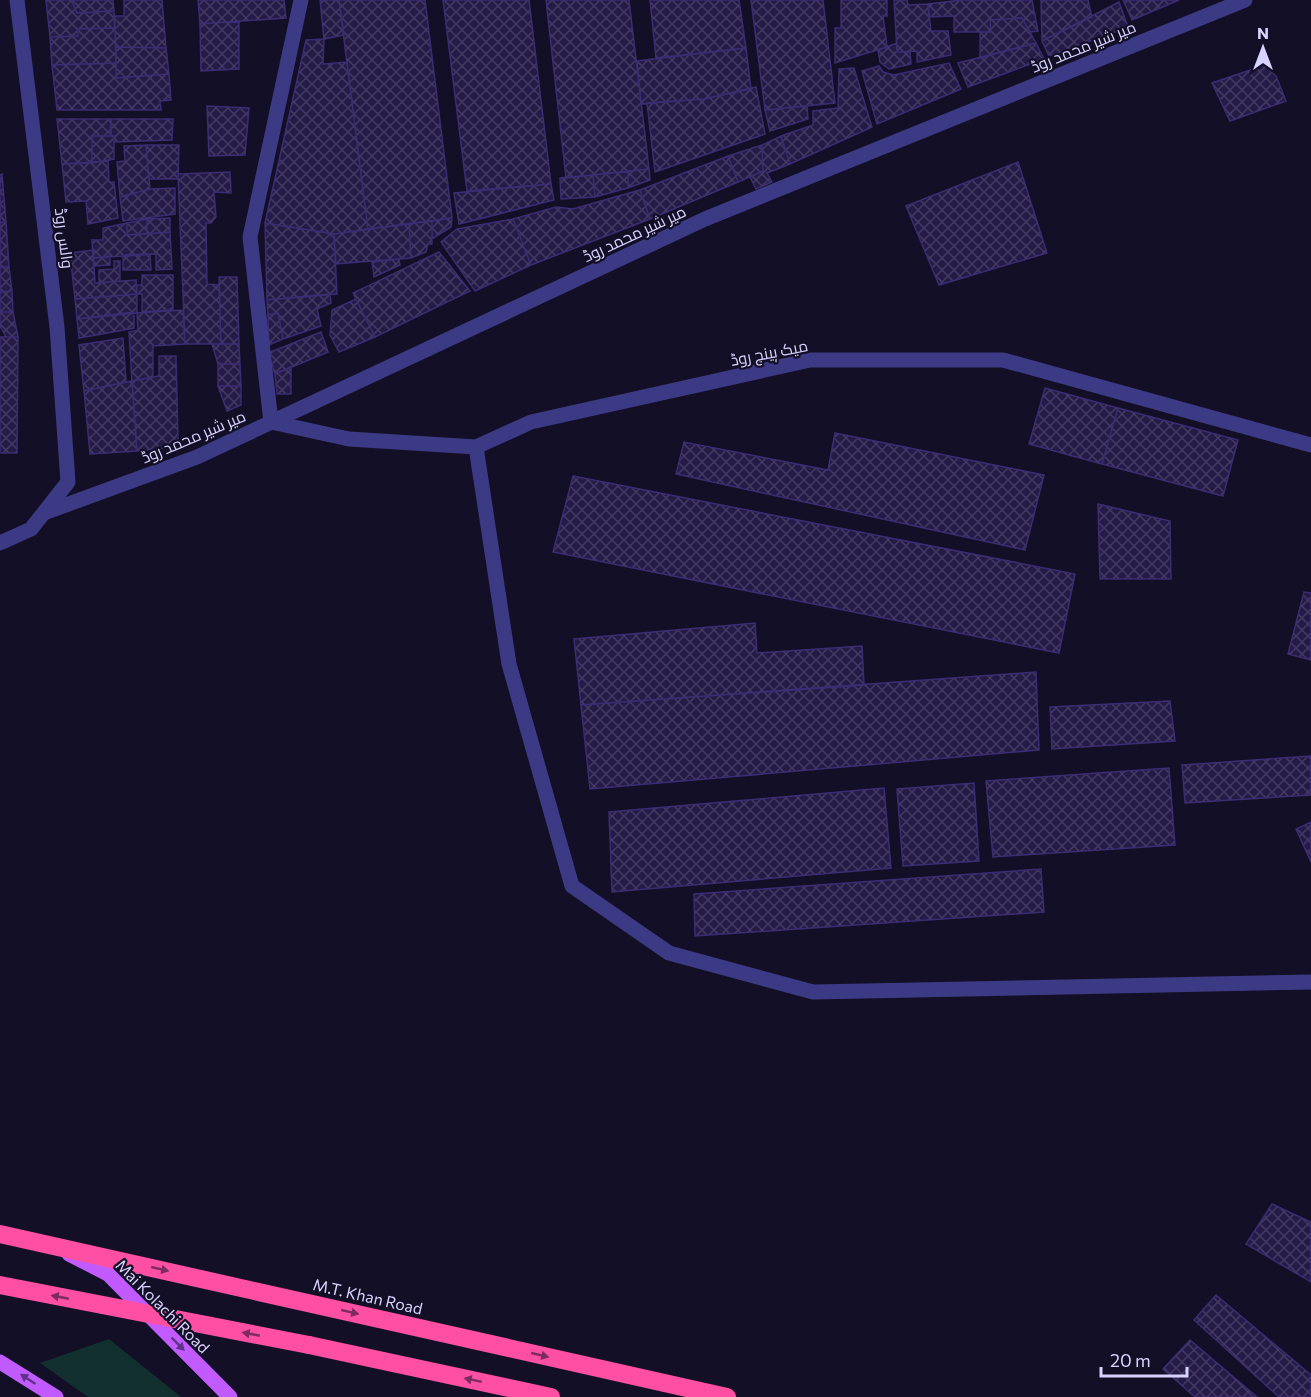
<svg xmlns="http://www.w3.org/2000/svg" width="1311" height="1397" viewBox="0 0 1311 1397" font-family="Commissioner,Cairo,sans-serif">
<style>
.grass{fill:#12302f}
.building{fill:url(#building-cross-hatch);stroke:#3b2d73;stroke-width:1.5}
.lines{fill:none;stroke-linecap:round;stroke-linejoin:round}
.minor{stroke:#3d3a85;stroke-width:15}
.major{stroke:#c25bff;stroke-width:15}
.highway{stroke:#ff4fa3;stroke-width:18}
.highway-bridge{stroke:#ff4fa3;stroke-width:18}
.oneway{fill:#7d2c5e}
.oneway2{fill:#623188}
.labels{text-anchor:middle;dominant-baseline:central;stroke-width:4.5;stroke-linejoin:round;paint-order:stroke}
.street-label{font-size:16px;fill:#d9d4ff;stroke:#130f26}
</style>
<defs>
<pattern id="building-cross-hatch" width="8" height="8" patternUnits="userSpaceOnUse" patternTransform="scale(1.5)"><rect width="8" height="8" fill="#241b47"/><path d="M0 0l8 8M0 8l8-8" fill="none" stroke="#433b63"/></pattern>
</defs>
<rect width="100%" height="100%" fill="#130f26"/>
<path class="grass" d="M109,1339l72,58h-93l-48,-34z"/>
<path class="building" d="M46,0h25l6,13 37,-2 1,17 -37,1v7l-28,1z
M71,0h42l1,11 -37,2z
M124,0h38l4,48 -50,-1 -2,-31h10z
M198,0h86l2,18 -86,6z
M320,0h19l5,35 -20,4z
M339,0h86l27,218 -84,11z
M443,0h86l22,184 -84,7z
M546,0h83l20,169 -83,9z
M650,0h89l7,48 -90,10z
M751,0h72l12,103 -70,7z
M841,0h46v16h-4l4,31 -52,16v-35h6z
M894,0h13l1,5 20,-1 3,27h17l3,24 -34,7v-11l-20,1z
M962,0h70l6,31 -8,1 -8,-14 -32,2 1,12h-37v-16l-25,1 -1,-13z
M1041,0h47l4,17 -50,24z
M1123,0h56l-47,20z
M1119,2l9,25 -79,29 -7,-15z
M1022,18l14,25 -56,15v-26h11l-1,-12z
M239,21v48l-38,2 -1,-47z
M115,28l1,35 -64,2 -2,-28 28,-1v-7z
M324,39l-1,25 24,-2 21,167 -34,5 -69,-11 41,-183z
M897,43v9h13l1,12 -22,5 -9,-7 -2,-12z
M1036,43l8,16 -76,28 -10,-24z
M116,47l50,1 3,26 -53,4z
M746,48l5,41 -47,10 -63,5 -4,-43z
M116,63v15l53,-4 2,26 -11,1 1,9h-104l-5,-45z
M949,63l12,26 -84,35 -15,-53 17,-5 4,6 11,3z
M1271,63l15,38 -56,20 -18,-38z
M854,68l18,59 -82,37 -9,-28 32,-11v-14l25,-3 1,-39z
M756,87l9,47 -110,38 -8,-69 57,-4z
M207,106l42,2 -4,47 -36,1z
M807,106l1,13 -38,12 -5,-21z
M57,119h54v17h-19v27l-30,1z
M111,119h62l-1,21 -58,2v-6h-4z
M92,136h22v23l-22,4z
M781,136l9,28 -23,9 5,9 -16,7 -6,-12 13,-6 -1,-26z
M146,145l4,44 -30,8 -3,-35 8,-1 -1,-15z
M146,145h33l-1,34h-29z
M762,145l1,26 -25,11 -10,-26z
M728,156l10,26 -88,37 -10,-29z
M108,161l1,21h5l4,36 -30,6 -2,-23 -20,1 -4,-38z
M1018,162l29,91 -108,32 -33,-79z
M649,169l1,11 -22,8v-17z
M628,171v17l-33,9 -2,-22z
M230,172l1,21 -17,-1 2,25 -5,6h-5l1,61 12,1 2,59h-36l-7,-170z
M2,174l4,48 -6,1v-48z
M593,175l2,22 -34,2 -1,-21z
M551,184l3,16 -95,24 -5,-31z
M175,188v26l-52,7 -3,-24 30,-8z
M640,190l10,29 -119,46 -18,-46 43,-12 17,2z
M170,218v14l-23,2v-15z
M452,218l-1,9 -19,12v-18z
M147,219v15l-20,1v-12z
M513,219l18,46 -56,26 -34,-49 16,-13z
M432,221v23h-4l-2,8 -15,6 -2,-34z
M6,222l3,45h-9v-44z
M127,223v12l43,-3 2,37 -16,1v-16l-63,4 -1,-18h11v-12z
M265,223l69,11 3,60 -70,6z
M409,224l2,34 -75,6 -2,-30z
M93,250l2,33 41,-3 1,14 -62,5 -5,-46z
M439,252l31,39 -95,46 -22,-44z
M150,254l1,16h-28v-15z
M110,256v9l-16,1 -1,-8z
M399,259l1,6 -26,12 -2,-15z
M114,261h6v20l-21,2v-13l15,-1z
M0,267h9l3,24 -12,1z
M142,275h31v35l-31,2v-18h-5l-1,-9h6z
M219,277h18l2,67h-18z
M12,291l1,21h-13v-20z
M137,294v19l-60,6 -2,-20z
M330,294l1,9 -14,6 4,17 -38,13 -5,-26 -10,2 -1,-15z
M356,299l19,38 -36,15 -9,-17 2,-25z
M183,310l2,34 -32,2v31l-21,4 -3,-49 9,-2 -1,-17z
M0,312h13l5,25h-12l-6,-11z
M134,312v16l-55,10 -2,-19z
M278,313l5,26 -14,6 -1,-30z
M321,332l7,20 -53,22 -7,-21z
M0,337h18l-1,116h-17z
M123,338l3,44 -42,9 -5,-46z
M212,344h27l1,20h-22z
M159,356h17l2,84 -9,8 -32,3 -5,-70 27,-5z
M218,364h22l1,22h-23z
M291,367v27h-14l-2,-20z
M132,381l5,70 -47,3 -6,-63z
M218,386h23v19l-14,6z
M1045,388l73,20 -16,56 -73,-20z
M1118,408l120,32 -15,56 -121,-32z
M835,433l209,42 -19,75 -349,-76 8,-32 144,28z
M573,476l502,98 -16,79 -506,-101z
M1098,504l72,17 1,58h-71z
M1304,592l7,1v67l-23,-6z
M755,623l2,30 105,-7 2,39 -283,20 -7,-66z
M1036,672l3,78 -449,39 -9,-84z
M1170,701l5,40 -123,8 -2,-42z
M1311,756v39l-126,8 -3,-38z
M1169,768l6,77 -182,12 -7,-76z
M974,783l5,78 -76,5 -6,-77z
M884,788l7,80 -279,24 -3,-80z
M1311,822v40l-15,-33z
M1041,869l3,43 -349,24 -1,-42z
M1272,1204l39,18v60l-65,-38z
M1216,1295l95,80v22h-32l-85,-77z
M1190,1340l67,57h-62l-32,-28z"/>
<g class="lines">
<path class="minor" d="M301,0l-51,237 21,185 78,17 127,8 55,-25 279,-62h193l308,85
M476,447l33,217 63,222 97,67 144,39 498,-10
M44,513l153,-56 508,-238 540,-219
M0,543l31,-14 37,-47 -11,-155 -40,-327"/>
<path class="major" d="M69,1254l39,20 122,123
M0,1362l56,35"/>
<path class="highway" d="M0,1234l727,163
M309,1345l242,52"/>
<path class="highway-bridge" d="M0,1285l309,60"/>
</g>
<defs><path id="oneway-solid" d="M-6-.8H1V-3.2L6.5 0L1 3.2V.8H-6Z" transform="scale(1.5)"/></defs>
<g class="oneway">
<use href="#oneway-solid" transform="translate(160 1269) rotate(13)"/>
<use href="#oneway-solid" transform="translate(60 1297) rotate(-169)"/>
<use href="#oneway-solid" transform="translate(350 1312) rotate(13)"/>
<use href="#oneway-solid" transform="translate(251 1334) rotate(-169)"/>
<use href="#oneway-solid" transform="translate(540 1355) rotate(13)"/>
<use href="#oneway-solid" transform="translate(473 1380) rotate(-168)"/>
</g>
<g class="oneway2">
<use href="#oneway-solid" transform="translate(178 1344) rotate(45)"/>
<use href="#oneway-solid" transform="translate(28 1379) rotate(-147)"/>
</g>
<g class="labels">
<g class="street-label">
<text transform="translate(1083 46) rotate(-22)">میر شیر محمد روڈ</text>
<text transform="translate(634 233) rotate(-25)">میر شیر محمد روڈ</text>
<text transform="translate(65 238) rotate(83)">والس روڈ</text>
<text transform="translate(769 352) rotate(-11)">میک ہینچ روڈ</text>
<text transform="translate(193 436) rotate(-23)">میر شیر محمد روڈ</text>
<text transform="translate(368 1296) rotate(13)">M.T. Khan Road</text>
<text transform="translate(163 1306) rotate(45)">Mai Kolachi Road</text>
</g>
</g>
<g transform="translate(1263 48)" stroke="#130f26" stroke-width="4.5" paint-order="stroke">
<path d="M0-4.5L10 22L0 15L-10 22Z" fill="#d9d4ff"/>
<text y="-9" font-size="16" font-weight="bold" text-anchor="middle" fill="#d9d4ff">N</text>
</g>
<path d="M1101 1367v9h86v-9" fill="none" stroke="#d9d4ff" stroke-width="3"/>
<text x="1110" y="1367" font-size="18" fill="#d9d4ff" stroke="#130f26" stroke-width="4.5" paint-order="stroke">20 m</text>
</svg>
